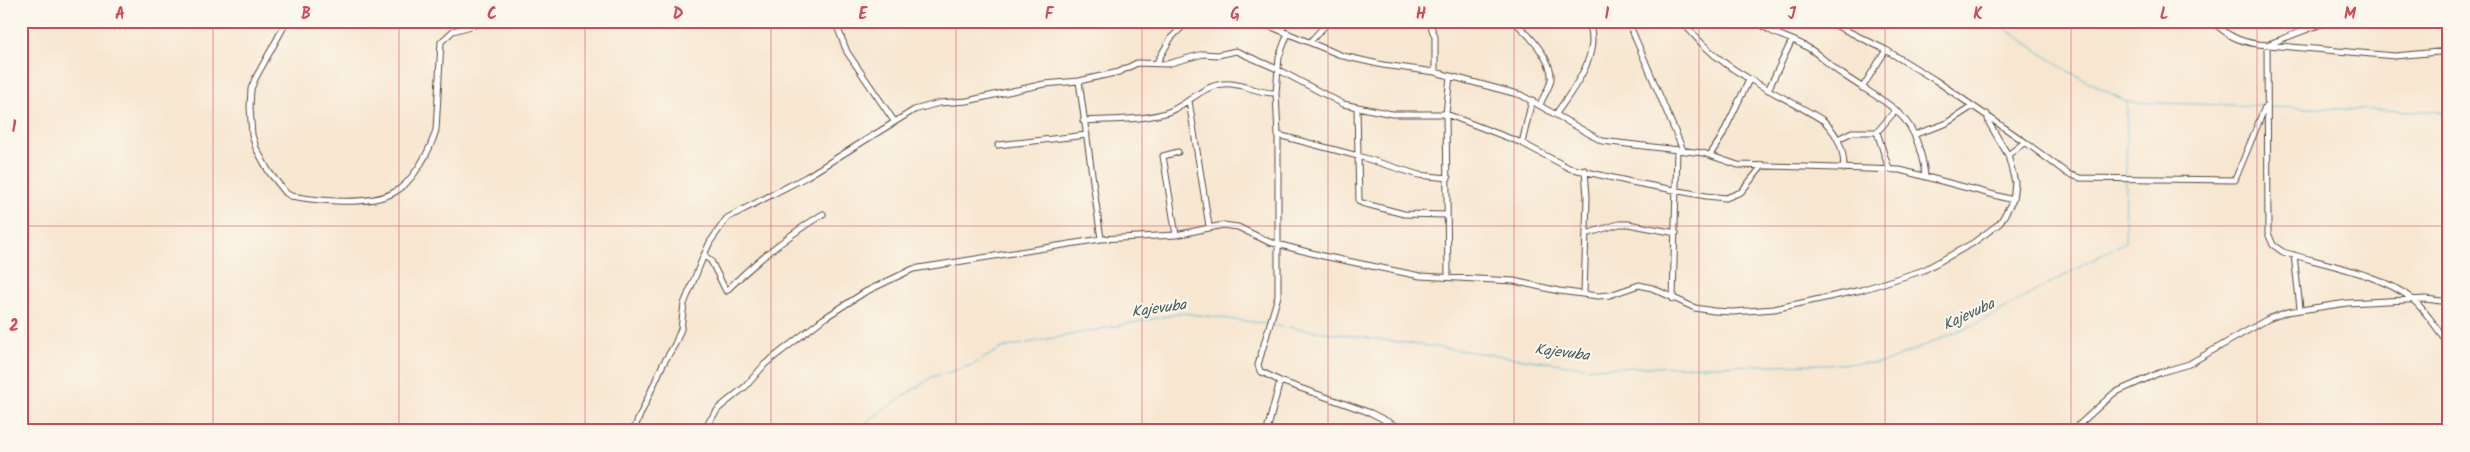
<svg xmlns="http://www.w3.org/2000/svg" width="2470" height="452" viewBox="0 0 2470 452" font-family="Kalam,sans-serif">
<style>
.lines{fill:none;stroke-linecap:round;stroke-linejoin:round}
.stream{stroke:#52b7d1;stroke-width:1}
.street-casing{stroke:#574639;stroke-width:7}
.street{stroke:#fff;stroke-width:5}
.grid{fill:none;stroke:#d1495b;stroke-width:1;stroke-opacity:0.55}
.labels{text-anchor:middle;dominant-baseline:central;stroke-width:4;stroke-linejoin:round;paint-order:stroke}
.water-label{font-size:15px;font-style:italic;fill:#435b5d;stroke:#fbf7ec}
.neatline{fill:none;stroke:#d1495b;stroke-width:2}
.grid-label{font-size:16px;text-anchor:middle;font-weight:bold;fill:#d1495b}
</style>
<rect width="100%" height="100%" fill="#fbf7ec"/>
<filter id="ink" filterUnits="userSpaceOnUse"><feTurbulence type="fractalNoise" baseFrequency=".02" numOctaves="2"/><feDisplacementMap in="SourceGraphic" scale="10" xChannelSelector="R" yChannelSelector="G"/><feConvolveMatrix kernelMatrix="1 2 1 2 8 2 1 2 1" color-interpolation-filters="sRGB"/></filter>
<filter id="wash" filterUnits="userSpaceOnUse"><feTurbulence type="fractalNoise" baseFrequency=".0096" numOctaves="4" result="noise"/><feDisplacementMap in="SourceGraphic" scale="20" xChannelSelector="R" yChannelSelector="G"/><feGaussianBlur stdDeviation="1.12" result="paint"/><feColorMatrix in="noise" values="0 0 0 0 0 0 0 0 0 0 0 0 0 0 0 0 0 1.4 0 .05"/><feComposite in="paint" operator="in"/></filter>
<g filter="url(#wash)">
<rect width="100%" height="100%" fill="#f7e6d0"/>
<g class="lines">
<path class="stream" d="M1994,21l72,49 61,32 135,4
M2269,107l180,5
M2126,176l1,-74
M1272,325l318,43 293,-5 95,-40 147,-81 1,-62
M860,431l10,-12 62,-42 40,-12 30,-17 181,-35 85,11"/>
</g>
</g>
<g filter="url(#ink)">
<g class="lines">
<defs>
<path id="street" d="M287,21l-32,58 -4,10 -1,18 2,28 4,13 13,24 17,21 5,3c28,5 76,10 102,-3 20,-10 37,-42 43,-63l5,-88 12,-11 36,-10
M835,21l12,31 47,69
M1257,21l86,35 40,9 52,7 86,23 81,46 101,12 35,12 162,5 113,30
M1429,21l6,16v35
M1513,21c14,11 40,39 38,58 -1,9 -8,17 -11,26
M1628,21l55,129
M1683,21c34,50 92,69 141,100 14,14 20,28 20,48
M1758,21c13,14 32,16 47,25 14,7 24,20 37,28 49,34 74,36 83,101
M2212,21c15,14 25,20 45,23l138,12 54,-5
M1689,30l5,-9
M1282,31l2,-10
M1310,42l19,-21
M2269,44l60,-23
M2267,45l1,188 5,12 10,7c39,12 97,21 129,47 14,11 25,31 37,45
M2445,52l2,-31
M1157,62l14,-24 17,-17
M1079,81l22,158
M1862,88l24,-38
M1768,90l24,-50
M1189,101l20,125
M1357,108l1,48 61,19 29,3
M1556,114c17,-25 47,-61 32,-93
M1987,114l2,9 19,32
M1083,121c27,-2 59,0 85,-9 19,-7 34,-26 55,-28 19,-2 35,10 53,9
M1877,132l19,-22
M1916,134l29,-10 28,-18
M1278,135l80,21 1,45 3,2 42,11 42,1
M1838,139l14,-7h25l12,37
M2025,142l43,32 12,4 155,2 30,-73
M1522,143l10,-43
M998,145l89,-10
M1710,155l11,-17 28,-58
M1586,234l33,-10h9l48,9
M1176,235l-13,-79 15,-4
M704,255l7,6 15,30c30,-30 61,-55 97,-77
M2294,255l6,53
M1448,277l-2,-163 4,-38
M1584,294l3,-97 -2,-27
M1673,299l4,-150
M1280,381l91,32 35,18
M633,431l30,-67 12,-20 6,-15 3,-25 20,-49 6,-13 17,-24 79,-41 108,-67 25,-7 28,-2 77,-17 35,-3 40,-9 18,-9 30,1 36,-10 15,1 18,-4 39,17 68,36 49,10h54l76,29 47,25 62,14 75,14 20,2 15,-6 22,-27
M702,431l17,-23 27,-22 19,-22 58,-45 42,-27 48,-23 188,-30 75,-4 47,-10 15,2 31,15 54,14 97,20 94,5 45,10 39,5 12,-1 29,-10 13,3 43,20 19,3 19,1 41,-3 87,-19 32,-10 31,-10 49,-27 27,-20 13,-23 2,-18 -7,-27 17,-13 -90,-62 -49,-30 -59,-29
M1267,431l13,-50 -20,-10 -2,-6 20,-69v-161l-2,-42 3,-36 9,-24
M2072,431l42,-38 45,-20 30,-9 79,-45 19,-7 60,-9 79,-4 23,3"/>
</defs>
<use href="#street" class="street-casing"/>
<use href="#street" class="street"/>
</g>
</g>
<path class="grid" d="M213,21v410M399,21v410M585,21v410M771,21v410M956,21v410M1142,21v410M1328,21v410M1514,21v410M1699,21v410M1885,21v410M2071,21v410M2257,21v410M21,226h2428"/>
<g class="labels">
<g class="water-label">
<text transform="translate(1159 309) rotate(-8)">Kajevuba</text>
<text transform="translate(1969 315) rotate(-25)">Kajevuba</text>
<text transform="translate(1562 353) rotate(7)">Kajevuba</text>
</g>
</g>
<rect width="2470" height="452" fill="none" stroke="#fbf7ec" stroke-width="55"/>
<rect x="28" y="28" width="2414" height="396" class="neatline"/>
<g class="grid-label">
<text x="120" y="19">A</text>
<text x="306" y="19">B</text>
<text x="492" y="19">C</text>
<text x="678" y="19">D</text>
<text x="863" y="19">E</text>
<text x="1049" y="19">F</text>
<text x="1235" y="19">G</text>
<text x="1421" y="19">H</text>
<text x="1607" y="19">I</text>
<text x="1792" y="19">J</text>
<text x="1978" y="19">K</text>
<text x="2164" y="19">L</text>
<text x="2350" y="19">M</text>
<text x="14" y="132">1</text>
<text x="14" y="331">2</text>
</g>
</svg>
